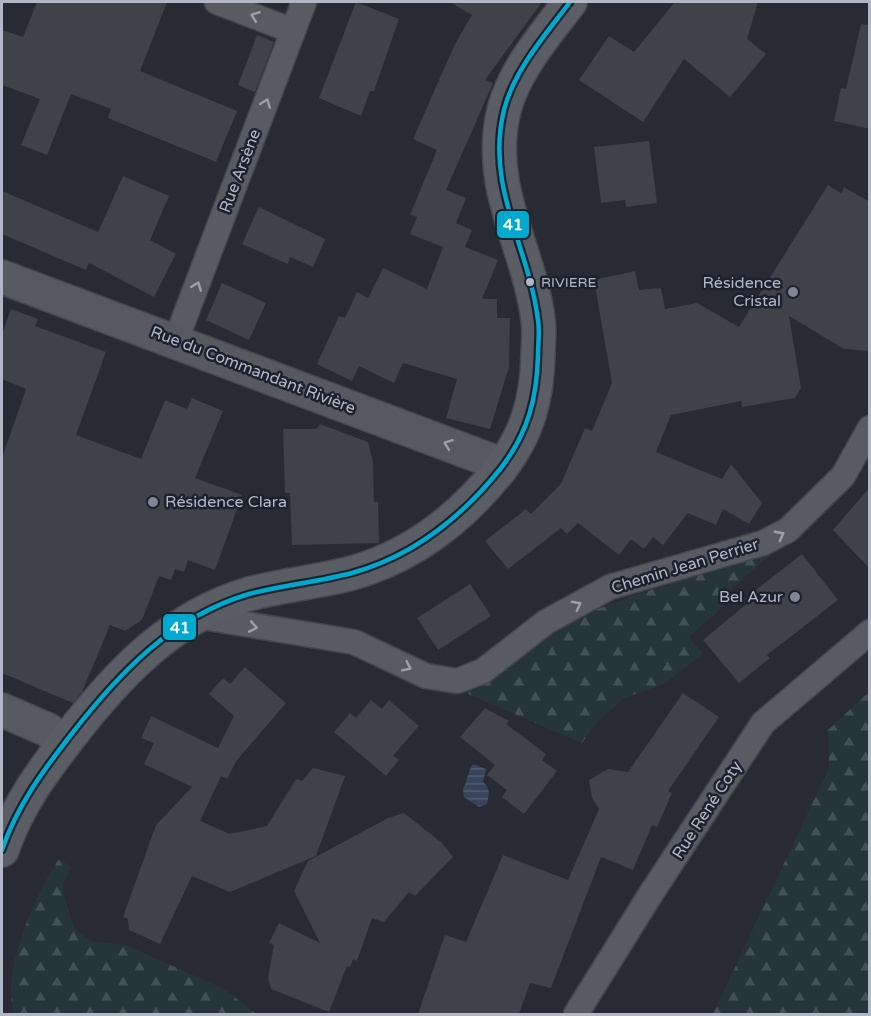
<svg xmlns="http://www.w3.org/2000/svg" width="871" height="1016" viewBox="0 0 871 1016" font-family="'Varela Round',sans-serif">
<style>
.forest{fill:url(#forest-firs)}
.water{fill:url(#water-rules)}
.building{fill:#3f4248}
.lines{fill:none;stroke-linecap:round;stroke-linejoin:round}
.street-casing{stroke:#44464c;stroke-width:27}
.secondary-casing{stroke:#464850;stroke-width:36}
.primary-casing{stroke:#464850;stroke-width:36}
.street{stroke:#585b62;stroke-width:24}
.secondary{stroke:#565960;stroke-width:33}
.primary{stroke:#5a5d64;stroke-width:33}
.bus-1-casing{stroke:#1c222d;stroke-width:9}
.bus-1{stroke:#00a9ce;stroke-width:4.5}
.oneway{stroke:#9ca0ac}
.oneway2{stroke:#9ba0ac}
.bus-dot{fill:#b2b7c5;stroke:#1c222d;stroke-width:2}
.poi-dot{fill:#828692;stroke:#1c222d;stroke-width:2}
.labels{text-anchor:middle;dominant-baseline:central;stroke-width:5;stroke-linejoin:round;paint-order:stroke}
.bus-label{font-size:14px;fill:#b2b7c5;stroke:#1c222d;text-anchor:start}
.street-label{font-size:16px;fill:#b2b7c5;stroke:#1c222d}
.poi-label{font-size:16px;fill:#b2b7c5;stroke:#1c222d;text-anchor:end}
.line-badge{stroke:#1c222d;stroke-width:2}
.badge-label{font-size:16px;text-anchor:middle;font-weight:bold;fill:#fff}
</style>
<defs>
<pattern id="forest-firs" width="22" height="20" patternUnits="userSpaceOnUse" patternTransform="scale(1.5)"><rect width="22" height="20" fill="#263539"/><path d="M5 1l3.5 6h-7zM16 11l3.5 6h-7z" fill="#435054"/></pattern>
<pattern id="water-rules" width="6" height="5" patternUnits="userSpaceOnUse" patternTransform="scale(1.5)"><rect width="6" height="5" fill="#37445c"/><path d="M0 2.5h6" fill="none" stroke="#525d72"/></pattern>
</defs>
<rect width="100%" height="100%" fill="#282b33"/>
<path class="forest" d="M775,550l-47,42 2,8 -41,37 14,17 -39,30 -40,14 -29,26 -13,19 -116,-50 69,-45 37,-29 57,-22z
M869,692v322h-156l116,-246 -1,-38z
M59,859l12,8 -9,21 12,41 17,12 35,4 100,45 30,24h-242c-14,-40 21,-120 45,-155z"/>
<path class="water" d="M473,764l13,5 -3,13c8,7 6,13 4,22l-8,3 -15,-10 -1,-8c5,-9 4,-16 10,-25z"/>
<path class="building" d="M37,2h130l-27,69 97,40 -21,51 -108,-44 3,-9 -40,-15 -24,61 -26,-10 19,-46 -38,-14v-55l21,7z
M356,2l43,17 -25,72h-4l-9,25 -42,-18z
M450,2h92l-57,78 8,3 -47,107 20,8 -10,25 16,7 -7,17 33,13 -16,39h15v19h13l-1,49 -19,62 -44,-11 11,-39 -54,-16 -9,20 -35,-17 -7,15 -35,-17 22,-48 6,2 12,-26 11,6 15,-30 44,21 16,-42 -33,-13 7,-17 -7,-2 27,-65 -24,-11 42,-95 17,-29z
M675,2h83l-11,37 19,15 -36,43 -46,-38 -41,63 -64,-42 30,-44 25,16z
M861,24l9,1v104l-36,-8 7,-33 5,1z
M257,35l17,7 -19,50 -17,-7z
M649,141l8,62 -31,4 -1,-7 -24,3 -7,-56z
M123,176l46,20 -19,44 26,14 -22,43 -65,-34 -3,7 -84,-36v-43l96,41z
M828,185l13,8 3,-6 26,15v149l-26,-2 -55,-33 12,72 -6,10 -53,9 -1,-6 -70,14 -15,37 66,27 9,-15 31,39 -13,21 -26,-15 -7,16 -28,-12 -25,32 -10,-8 -9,12 -13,-10 -12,16 -41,-32 -11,11 -6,-6 -53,41 -23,-28 41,-32 5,5 30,-30 24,-56 7,3 20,-48 -18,-103 41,-9 4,19 22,-2 4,21 32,-6 42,24z
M259,207l66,32 -12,28 -23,-10 -2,7 -46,-20z
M222,283l44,20 -17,37 -43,-20z
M11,309l27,10 -3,7 71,26 -30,83 65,24 24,-59 22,9 5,-11 31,13 -28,67 47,17 -27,75 -27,-10 -4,12 -9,-3 -4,11 -12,-4 -17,44 -17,11 -15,-6 -28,67 -9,11 -71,-30v-215l24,-69 -24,-10v-45z
M320,424l48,18 5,20 1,40h4l1,41 -87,2 -2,-52h-5l-2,-64h33z
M870,487v82l-37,-39z
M802,554l36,46 -71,55 3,3 -31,25 -36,-43 52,-43 -3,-4z
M470,584l21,32 -53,34 -21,-32z
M245,667l41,36 -49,57 -10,19 -6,-3 -21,45 30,13 37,-8 29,-47 6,2 11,-13 32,8 -29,80 -86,36 -38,-16 -32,68 -31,-14 -1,-11 -5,-2 33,-92 36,-38 -48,-23 10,-21 -13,-5 10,-22 67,32 16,-32 -25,-22 14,-16 7,6z
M683,693l36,24 -51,74 4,2 -15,34 -5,-2 -19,45 -32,-13 -50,131 -21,-5 -11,31h-101l27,-79 21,7 37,-87 65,25 31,-71 -7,-11 -3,-18 19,-11 20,3z
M371,700l11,9 7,-9 30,26 -26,30 6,4 -13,16 -52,-44 16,-19 6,5z
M485,708l24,13 -3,3 40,30 -4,6 15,11 -33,43 -22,-17 5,-7 -20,-15 8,-10 -35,-28z
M404,813l38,30 11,14 -38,39 -6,-4 -25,30 -12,-4 -15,43 -4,-2 -3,8 -3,-1 -18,46 -58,-23 -3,-11 6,-33 -5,-2 10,-20 41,20 -26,-52 14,-30 80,-43z"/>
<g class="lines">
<defs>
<path id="street" d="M217,2l76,29
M176,340l128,-338
M196,616l158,26 72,34 31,5 26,-10 63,-49 64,-35 153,-44 25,-13 55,-54 27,-48
M576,1014l76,-122 111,-169 107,-91"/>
<path id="secondary" d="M2,277l501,188
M2,710l46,20 16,14"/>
<path id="primary" d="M2,850c15,-44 40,-78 68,-114 48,-62 101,-119 179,-142 34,-9 69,-12 103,-21 61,-17 110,-56 149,-105 27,-35 36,-70 37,-113 0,-12 2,-24 0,-35 -9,-73 -53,-133 -34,-210 10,-40 42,-76 66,-108"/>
</defs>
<use href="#street" class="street-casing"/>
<use href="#secondary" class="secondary-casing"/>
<use href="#primary" class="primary-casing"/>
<use href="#street" class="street"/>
<use href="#secondary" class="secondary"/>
<use href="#primary" class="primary"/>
<defs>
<path id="bus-1" d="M2,850c15,-44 40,-78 68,-114 48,-62 101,-119 179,-142 34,-9 69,-12 103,-21 61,-17 110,-56 149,-105 27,-35 36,-70 37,-113 0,-12 2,-24 0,-35 -9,-73 -53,-133 -34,-210 10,-40 42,-76 66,-108"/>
</defs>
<use href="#bus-1" class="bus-1-casing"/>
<use href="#bus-1" class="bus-1"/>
</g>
<defs><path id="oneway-chevron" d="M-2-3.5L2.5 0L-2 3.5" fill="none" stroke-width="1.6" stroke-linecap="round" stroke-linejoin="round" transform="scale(1.5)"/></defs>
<g class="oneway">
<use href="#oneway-chevron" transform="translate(255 16) rotate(-159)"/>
<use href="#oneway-chevron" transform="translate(266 103) rotate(-69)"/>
<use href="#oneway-chevron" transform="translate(197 286) rotate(-69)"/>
<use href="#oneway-chevron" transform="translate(780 535) rotate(-28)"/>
<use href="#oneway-chevron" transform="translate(577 605) rotate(-28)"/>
<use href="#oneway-chevron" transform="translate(253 627) rotate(10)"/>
<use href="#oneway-chevron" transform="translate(407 667) rotate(26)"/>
</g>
<use class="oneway2" href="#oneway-chevron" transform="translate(448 444) rotate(-159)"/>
<circle class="bus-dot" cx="530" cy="282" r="5"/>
<g class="poi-dot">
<circle cx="793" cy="292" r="6"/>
<circle cx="153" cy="502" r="6"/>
<circle cx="795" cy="597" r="6"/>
</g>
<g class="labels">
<g class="bus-label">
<text x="541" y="282">RIVIERE</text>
</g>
<g class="street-label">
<text transform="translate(240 171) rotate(-69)">Rue Arsène</text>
<text transform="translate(253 370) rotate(21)">Rue du Commandant Rivière</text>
<text transform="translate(685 566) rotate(-17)">Chemin Jean Perrier</text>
<text transform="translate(707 810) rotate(-57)">Rue René Coty</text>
</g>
<g class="poi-label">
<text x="781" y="283">Résidence<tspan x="781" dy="18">Cristal</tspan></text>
<text x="165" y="502" text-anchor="start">Résidence Clara</text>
<text x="783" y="597">Bel Azur</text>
</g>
</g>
<g class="line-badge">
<rect x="496" y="210" width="34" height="29" rx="6" fill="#00a9ce"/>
<rect x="162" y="613" width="35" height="28" rx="6" fill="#00a9ce"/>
</g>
<g class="badge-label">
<text x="513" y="230">41</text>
<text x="180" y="633">41</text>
</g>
<rect width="871" height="1016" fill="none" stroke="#b2b7c5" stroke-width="6"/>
</svg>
